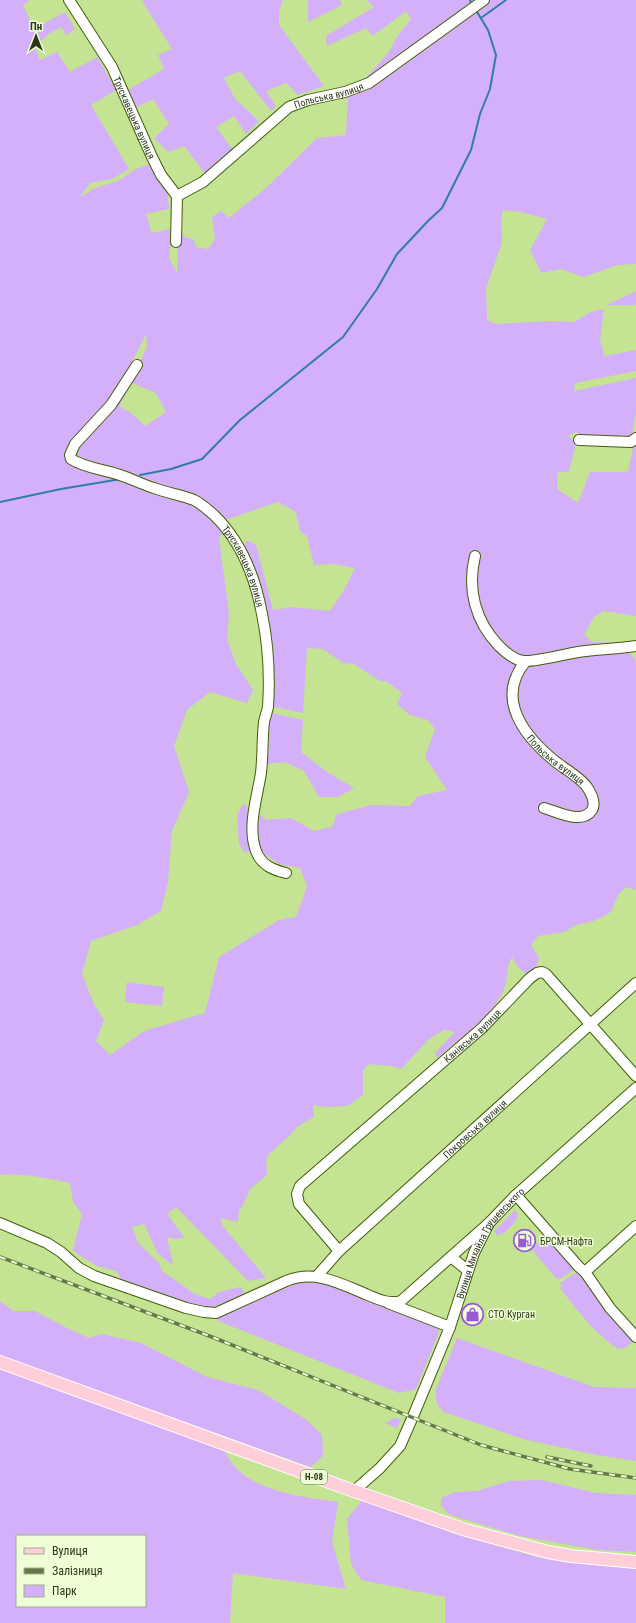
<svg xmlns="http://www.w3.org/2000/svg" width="636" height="1623" viewBox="0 0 636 1623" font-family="'Roboto Condensed',sans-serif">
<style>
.green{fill:#d3b0f9;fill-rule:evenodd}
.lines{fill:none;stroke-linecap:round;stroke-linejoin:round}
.stream{stroke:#327ca8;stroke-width:2}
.minor-casing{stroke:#435d06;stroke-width:12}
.major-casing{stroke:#fff;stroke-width:14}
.minor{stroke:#fff;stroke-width:10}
.major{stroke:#fecfd8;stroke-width:12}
.rail-casing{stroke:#657946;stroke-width:3.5}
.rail{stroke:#eefed7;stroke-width:2;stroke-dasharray:6;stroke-linecap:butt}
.labels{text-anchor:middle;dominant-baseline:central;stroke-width:3;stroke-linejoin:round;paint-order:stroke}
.shield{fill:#eefed7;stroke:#667350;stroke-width:1}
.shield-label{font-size:9px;font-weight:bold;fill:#2b3716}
.street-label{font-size:10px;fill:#2b3716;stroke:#eefed7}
.poi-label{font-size:10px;fill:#2b3716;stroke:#eefed7;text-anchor:start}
</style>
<rect width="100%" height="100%" fill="#c4e494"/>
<path class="green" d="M0,0h30l-7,5 11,24 31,-17 10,17 -9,6 -5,-8 -14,8 -12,12 5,13 17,-8 13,20 27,-15 19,33 -25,15 38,64 -17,10 -22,4 -10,14 15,-9 23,-7 18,-12 14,-5 18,31 1,14 -23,5 6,19 17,-4 3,7 -3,22 8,15 1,-48 6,12 9,2 3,8 12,2 7,-10 -3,-22 9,-6 8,7 37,-30 51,-50 29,-3 2,-41 142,-94h146v264l-18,1 -35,12 -22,-8 -20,4 -11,-23 17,-31 -26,-7 -18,-2 -2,8 1,25 -16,45 1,32 9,4 55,-3 23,1 19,-11 11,-2 -4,30 4,17 32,-6v21l-61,12 -1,8 62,-13v34l-5,27 -50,-2 -5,-5 -8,4 8,7 -7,28 -12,2v16l21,14 12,-31h38l5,-25 3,-3v172l-33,-5 -9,6 -10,18 8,7c23,1 32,-2 44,20v228l-10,-3 -8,8 -7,17 -17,9 -18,4 -12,7 -26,4 -7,9 8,13 -2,8 -11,7 -7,-4 -7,-12c-6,10 -4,22 -8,32 -9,25 -46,51 -67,69l-2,-5 20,-21 -11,-2 -14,8 -29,31c-9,-5 -21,-3 -32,-5l-6,6v25l-16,11 -20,1 -14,-2 1,12 -17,10 -9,10 -20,18 -2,8 1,12 -17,14 -7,16 -4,5 -1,12 -17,-4 1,7 44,53 -18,3 -72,-74 -9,7 17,23 -7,2 -10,-2 6,28 -15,-11 -14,-30 -12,3 6,16 21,20 3,8 33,23 15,5 9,-7 21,-5 4,5 -2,4c-10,4 -23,11 -35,11 -28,0 -60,-17 -86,-27l-5,-9 -19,-5 -24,-15 9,-37 -9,-12 -3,-19c-24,-5 -46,-10 -70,-8zM146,334l1,13 -9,19 -62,86 -1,5 -7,-10 49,-55zM132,383l24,10 10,19 -21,14 -15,-14 -11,-5zM278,502l18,10 4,19 7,5 7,29 18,-1 23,4 -11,22 -14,21 -38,-4 -19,3 -17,-65 -10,-5 -3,9 27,116 1,41 32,7 4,-65 16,1 20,14 11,1 26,17 7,1 15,11 -5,11 13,11 18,5 7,9 -10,28 22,33 -29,6 -8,10 -38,-1 -35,9 -5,13 -18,4 -23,-13 -24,2 -24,-16 -6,11 2,29 5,8 22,3 13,9 21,4 7,18 -11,31 -17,3 -60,37 -14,56 -61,18 -34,24 -14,-14 8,-21 -10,-16 -12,-30 9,-33 46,-16 24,-14 7,-29 4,-51 17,-39 -15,-46 13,-36 23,-18 37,11 6,-13 -17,-26 -9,-25 2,-26 -10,-75 6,-8 1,-10z
M145,0h138l-4,11v14l45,61 -26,9 -12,-12 -20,8 10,15 -5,5 -31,-40 -16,7 11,21 24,22 -13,13 -12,-18 -18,11 17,23 -27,25 -22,-29 -16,6 -14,-14 15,-14 -16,-25 -18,9 -9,-17 38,-22 -6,-14 14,-6 -30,-48z
M308,0h32l2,5 -34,17z
M366,0h114l-116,80 25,-28 9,-17 13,-16 -5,-8 -33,25 -7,-8 -39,18 -1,-10 48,-29z
M636,291v13l-2,1h-27z
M272,713l31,7 -2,32 26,20 27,16 -16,9h-19l-15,-26 -19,-9 -17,2 1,-42z
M127,982l37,5 -2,19 -37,-4z
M515,1210l3,4c-1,7 -13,21 -21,21l-3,-4z
M546,1236l29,33 -15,10 -4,-1 -23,-27 1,-4z
M580,1270l54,68c-2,7 -9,11 -16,11 -24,-16 -41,-39 -58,-61l2,-2 -2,-3z
M296,1280l28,2 114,46 1,4 -23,57 -17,4 -181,-72v-4z
M0,1301l13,10h22l30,16 24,11 12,-4 40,9 66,34 51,13 49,30 15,15 1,21 -13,11 -310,-111z
M457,1338l137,49 42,1v73l-40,-6 -73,-16 -79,-27c-8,-7 -9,-12 -8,-23z
M2,1367l57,23 163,56c4,8 9,17 15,23 25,24 68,28 101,33l-6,40 14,47 -113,-16 -3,50h-230v-255zM17,1536h128v70h-128z
M394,1418l7,1 -4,9 -12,-5z
M541,1480l55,13 40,2v57l-38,-2 -78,-14 -70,-21 -9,-9v-8l14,-6 22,-1 31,-10z
M363,1499l89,34 89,25 78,8 17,1v56h-191v-26l-84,-17 -10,-16 -4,-45z"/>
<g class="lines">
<path class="stream" d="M470,0l1,3
M481,18l25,-18
M140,475l31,-6 31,-10 38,-39 103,-83 34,-48 20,-35 31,-33 14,-13 29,-58 9,-36 10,-25 6,-34 -8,-25 -11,-18
M0,502l61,-13 60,-10"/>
<defs>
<g id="minor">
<path id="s1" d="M69,0l43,67 40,90 9,18 16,21 -1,46"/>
<path id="s2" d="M177,196l26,-14 86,-75 19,-7 37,-8 24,-9 115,-83"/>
<path id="s3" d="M137,365l-26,40 -36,39 -5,11 1,4c14,9 31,10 46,15 13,4 24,10 37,14 13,5 28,7 40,12 8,4 14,10 20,15 27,26 41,61 48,99 6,29 8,63 6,93 -1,5 -3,10 -4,15 -2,17 -1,34 -3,51 -4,25 -14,54 -5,78 5,14 17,19 30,22"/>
<path d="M579,440l52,2 5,-4"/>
<path d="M475,556c-8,33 0,65 24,90 7,7 15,14 25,15 10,1 42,-7 54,-9 19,-3 39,-3 58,-6"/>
<path id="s4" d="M526,661c-32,38 -1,76 30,101 9,7 25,16 31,25 4,6 9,16 5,23 -10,15 -34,2 -48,-2"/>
<path d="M516,1195l63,72 6,5 25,36 26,29"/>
<path d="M0,1223l47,20 14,9 18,16 15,8 92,32 18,4 12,1 70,-32c30,-12 55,3 82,14 12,5 20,9 33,6l88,-78"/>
<path id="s5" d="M339,1251l-40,-47 -2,-10 3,-8 182,-158 48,-50 7,-5 5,-1 4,2 90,102"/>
<path d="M451,1257l16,13"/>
<path d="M585,1272l51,-46"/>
<path id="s6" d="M317,1276l22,-25 297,-268"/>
<path d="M388,1303l62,24"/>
<path id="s7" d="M354,1491l26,-23 20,-22 14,-32 36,-87 24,-74 15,-30 26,-27 121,-108"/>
</g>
<path id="major" d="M0,1362l354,129 112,39 82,22 23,4 65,6"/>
</defs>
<use href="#minor" class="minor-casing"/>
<use href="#major" class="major-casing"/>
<use href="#minor" class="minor"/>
<use href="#major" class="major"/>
<defs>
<path id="rail" d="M0,1257l212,80 269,108 89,24 66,9
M547,1457l44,9"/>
</defs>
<use href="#rail" class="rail-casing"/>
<use href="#rail" class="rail"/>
</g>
<defs>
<symbol id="fuel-ring" viewBox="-11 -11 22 22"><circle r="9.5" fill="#eefed7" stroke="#9b5cd2" stroke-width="1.5"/><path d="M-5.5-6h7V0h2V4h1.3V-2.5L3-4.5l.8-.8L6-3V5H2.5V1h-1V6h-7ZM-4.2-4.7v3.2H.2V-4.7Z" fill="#9b5cd2"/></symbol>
<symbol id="shop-ring" viewBox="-11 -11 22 22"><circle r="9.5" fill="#eefed7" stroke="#9b5cd2" stroke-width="1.5"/><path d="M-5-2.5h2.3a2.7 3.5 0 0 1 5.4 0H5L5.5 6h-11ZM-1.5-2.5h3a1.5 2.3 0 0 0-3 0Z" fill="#9b5cd2"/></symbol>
</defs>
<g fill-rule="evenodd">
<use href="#fuel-ring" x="512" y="1228" width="25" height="25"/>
<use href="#shop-ring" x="460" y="1302" width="25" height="25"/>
</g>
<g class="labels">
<rect class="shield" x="301" y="1470" width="26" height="14" rx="3"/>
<g class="shield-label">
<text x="314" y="1477">Н-08</text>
</g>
<g class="street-label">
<text stroke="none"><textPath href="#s2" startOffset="185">Польська вулиця</textPath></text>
<text stroke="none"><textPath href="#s1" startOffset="135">Трускавецька вулиця</textPath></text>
<text stroke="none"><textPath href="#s3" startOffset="332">Трускавецька вулиця</textPath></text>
<text stroke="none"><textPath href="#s4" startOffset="118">Польська вулиця</textPath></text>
<text stroke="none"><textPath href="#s5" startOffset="309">Канівська вулиця</textPath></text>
<text stroke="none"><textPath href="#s6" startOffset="216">Покровська вулиця</textPath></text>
<text stroke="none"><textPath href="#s7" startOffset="288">Вулиця Михайла Грушевського</textPath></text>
</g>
<g class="poi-label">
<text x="540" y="1241">БРСМ-Нафта</text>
<text x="488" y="1314">СТО Курган</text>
</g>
</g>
<rect x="16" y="1535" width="130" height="72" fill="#eefed7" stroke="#a0ae8a"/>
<rect x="24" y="1548" width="20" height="6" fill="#fecfd8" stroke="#a0ae8a"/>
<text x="52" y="1555" font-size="12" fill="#2b3716">Вулиця</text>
<rect x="24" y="1568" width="20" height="6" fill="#657946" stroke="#a0ae8a"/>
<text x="52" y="1575" font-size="12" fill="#2b3716">Залізниця</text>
<rect x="24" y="1585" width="20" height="12" fill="#d3b0f9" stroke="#a0ae8a"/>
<text x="52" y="1595" font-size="12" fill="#2b3716">Парк</text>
<g transform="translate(36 36)" stroke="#eefed7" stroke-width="3" paint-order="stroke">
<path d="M0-3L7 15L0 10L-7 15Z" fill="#2b3716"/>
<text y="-6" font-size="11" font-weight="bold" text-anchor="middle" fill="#2b3716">Пн</text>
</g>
</svg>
